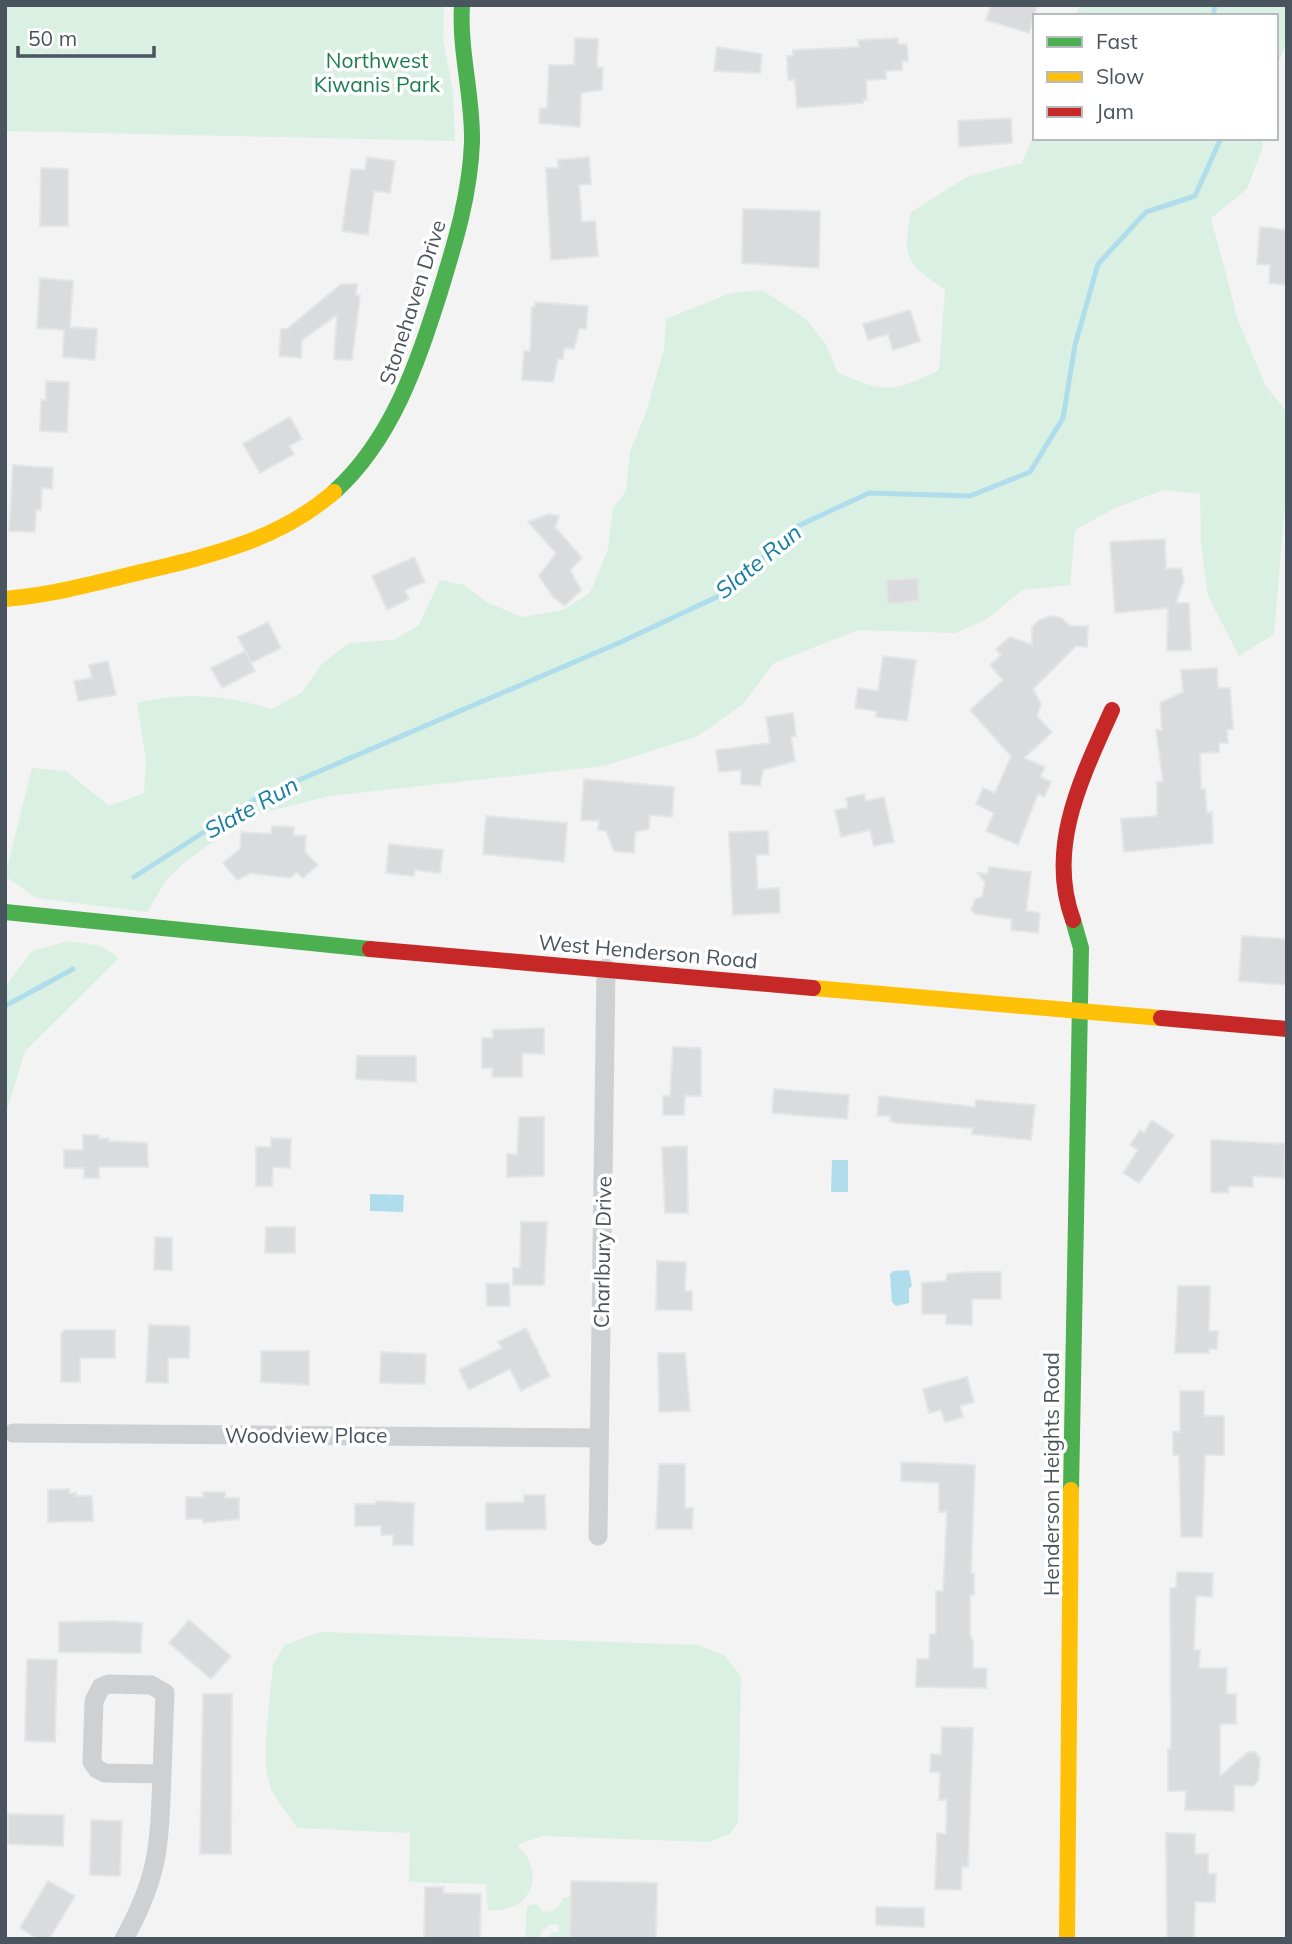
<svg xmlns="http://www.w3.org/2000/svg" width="1292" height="1944" viewBox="0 0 1292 1944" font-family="Mulish,sans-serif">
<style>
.green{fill:#d9f0e2}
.water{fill:#b0ddeb}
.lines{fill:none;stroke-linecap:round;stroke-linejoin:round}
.stream{stroke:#b0ddeb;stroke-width:5}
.building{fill:#dadbdc;stroke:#e4e5e5;stroke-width:2}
.street{stroke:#ced1d3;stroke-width:19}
.fast{stroke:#4caf50;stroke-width:16}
.slow{stroke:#ffc107;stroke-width:16}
.jam{stroke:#c62828;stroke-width:16}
.labels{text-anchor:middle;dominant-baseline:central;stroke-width:7;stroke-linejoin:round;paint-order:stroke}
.park-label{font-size:21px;fill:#1d7d51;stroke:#fff}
.street-label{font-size:21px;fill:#4a545e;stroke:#fff}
.water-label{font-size:23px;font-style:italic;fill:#147da0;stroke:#fff}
</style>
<rect width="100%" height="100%" fill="#f3f3f3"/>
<path class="green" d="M5,5h439l-1,34 10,53 2,49 -450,-10z
M1081,5h206v37l-11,26v-52h-201z
M1035,132v6h227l1,9 -16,42 -36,29 27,102 27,65 22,27v68l-13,154 -35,22 -31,-60 -7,-52 -1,-50 -36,-4 -49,18 -40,22 -5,55 -47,5 -38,30 -30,13 -97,-3 -84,33 -31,41 -45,32 -94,30 -275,30 -79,20 -64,45 -20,19 -19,32 -111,-14 -31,-22 27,-108 34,3 43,35 35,-13 2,-34 -9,-56c49,-11 87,-8 135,6l29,-16 21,-29 27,-21 45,-3 25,-15 21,-45 24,5 24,18 34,14 41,-7 27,-17 18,-44 5,-41 13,-17 4,-39 16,-40 18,-63 2,-30 65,-26 31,-3 44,29 19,24 13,30c48,20 55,20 101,-3l6,-80c-39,-28 -43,-30 -34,-78l56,-35 55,-14z
M68,941l33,5 18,12 -94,93 -20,65v-129l27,-36z
M320,1632l378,13 26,10 17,21 -3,146 -8,12 -21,8 -167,-6 -23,8v6l5,2c21,32 2,61 -36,58l-2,-26 -77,-2 1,-49 -113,-5 -26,-38 -5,-22v-32l7,-72 12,-19z
M571,1896l-1,43h-24l6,-6 7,-1v-7l-8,-1 -9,7 -2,8h-15l2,-33 9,-2 8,8c11,0 15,-5 19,-14z"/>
<path class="water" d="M832,1160h16v32h-17z
M370,1194l34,1 -1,17 -33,-1z
M909,1270l3,16 -3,3v14l-13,3 -4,-4 -2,-28 3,-3z"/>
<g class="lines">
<path class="stream" d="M1213,16l2,-11
M134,877l123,-79 364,-156 102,-48 75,-68 71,-33 101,3 60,-24 33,-54 12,-73 23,-81 48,-52 49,-16 26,-58
M5,1006l68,-37"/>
</g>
<path class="building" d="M991,5h46l-8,28 -43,-13z
M575,38l23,1 -1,28 6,1 -1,22 -21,3 -1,34 -41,-4 1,-15h7l2,-43h25z
M898,38v6h9l1,17h-6v9l-16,1v8l-20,1 1,20h-4v3l-66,5 -2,-28h-7l-1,-24h6v-6l66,-3 -1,-7z
M717,47l45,7 -2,19 -46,-2z
M1011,118l1,25 -53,4 -1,-26z
M367,157l28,4 -5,32 -16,-2 -6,44 -26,-4 9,-62 14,1z
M589,157l2,27 -12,1 3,37 13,-1 3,35 -47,4 -5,-92h12v-8z
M41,168l27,1v57h-28z
M743,209l77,2 -1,57 -77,-5z
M1260,227l27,3v55l-18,-2 1,-18 -13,-1z
M40,278l33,3 -3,46 27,2 -2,31 -32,-3 1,-27 -27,-2z
M341,284h16l-1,11h4l-8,65 -18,-1 3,-44 -35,25 -1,18 -22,-2 2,-27h6z
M535,302l53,4 -2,23h-7l-5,20 -10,-1 -1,11h-5l-5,23 -31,-2 2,-29h6l2,-44h3z
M910,310l10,31 -27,9 -5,-16 -20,6 -5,-16z
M46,381l23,1 -2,50 -27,-1 1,-31h5z
M290,417l12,22 -13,7 5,8 -34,19 -17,-29z
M13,465l40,3 -1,21 -10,-1 -1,22h-5l-1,22 -26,-1z
M549,514l10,2 -4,11 27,31 -12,12 11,20 -16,16 -12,-9 -14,-21 17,-23 -28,-31z
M1165,539l1,30 15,-1 3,12 -8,23h13l2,47 -24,1 1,-43 -53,5 -5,-71z
M414,557l11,25 -20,8 4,9 -22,11 -15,-34z
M918,578l1,23 -31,3 -2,-24z
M1051,616l10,2 9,8h18l-1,21 -11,-1 -43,43 8,15 -4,12 15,16 -28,26 21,9 -5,10 11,5 -7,15 -6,-3 -20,51 -32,-14 8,-18 -18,-9 7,-16 12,5 16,-37 -41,-46 33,-30 -13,-15 11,-10 -5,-6 14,-12 22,8v-18l8,-7z
M268,622l13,26 -30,15 -13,-26z
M245,651l10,20 -33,17 -11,-20z
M883,656l33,4 -9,61 -31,-4 1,-6 -22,-3 3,-20 20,3z
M108,661l8,34 -38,6 -4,-20 18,-3 -3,-13z
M1217,668l1,20h12l3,41 -6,1 1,13h-9v9l-19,1 1,36h4l2,24 5,-1 1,31 -89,9 -3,-33 36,-3v-34h6l-7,-52h6l-2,-27 23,-11 -2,-22z
M793,713l3,23 -5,1 4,24 -32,9 -3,16 -19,-2v-14l-22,2 -3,-22 54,-7 -4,-26z
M584,779l90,8 -2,30 -22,-2 -1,14 -14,3 -1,21 -20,-2 -8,-20 -8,-1 1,-9 -18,-1z
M864,794l2,7 18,-4 10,45 -20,4 -4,-16 -29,7 -6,-27 13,-2 -2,-10z
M486,816l81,7 -3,39 -81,-8z
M272,826l22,1 -1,8 13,1 -1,16 13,13 -15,13 -6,-6 -7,6 -40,-5 -13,7 -14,-17 17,-14 1,-17 30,2z
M768,831l1,23 -13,1 2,34 21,-1 1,25 -47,2 -4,-83z
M389,844l54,6 -3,23 -25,-3 -1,6 -28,-3z
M989,867l42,5 -5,39 14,2 -2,20 -27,-3 1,-11 -37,-5 -4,-4 4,-11 7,-2 3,-14 -7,-10 10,1z
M1242,936l45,3v46l-48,-4z
M544,1028v26l-22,-1v24h-30l1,-9h-11v-30h11v-8z
M673,1047l28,1v48h-16l-1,19h-21v-19h7z
M357,1056h59v26l-60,-3z
M774,1089l75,6 -2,24 -75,-6z
M879,1096l96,11 1,-7 59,5 -4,35 -59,-6 1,-6 -77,-5 -6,-2 1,-5h-14z
M519,1117h25v59l-37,1v-23l10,1z
M1152,1120l22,15 -35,48 -16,-10 15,-23 -8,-5 10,-15 4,3z
M83,1135h16v4l10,-1v3l38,2 1,24h-49v11h-15v-10h-20v-18h19z
M271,1138l20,1 -1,29 -17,-1 -1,19h-16v-39h15z
M1211,1140l74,4 -1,34 -31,-2v11l-24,-1 -1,7 -17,-1z
M687,1146l1,67h-23l-3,-66z
M521,1222h26l-3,63h-31v-17h7z
M266,1227h29v26h-30z
M155,1237l17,1v32h-18z
M657,1261l29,1 -1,29h7v19h-36z
M971,1272h30v27h-29v26l-26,-1v-10h-24v-31l24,-2 1,-7z
M509,1283l1,23h-23l-1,-22z
M1178,1286h32l-1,45h9l-1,18h-8v4h-34z
M149,1325l39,1 2,5 -1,27h-21v25l-22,-1z
M526,1328l24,48 -29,15 -11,-22 -41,21 -10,-20 43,-22 -4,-6z
M64,1330h51v28h-35v24h-19v-48z
M261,1351h48v34l-48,-3z
M381,1352l45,2 -1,30 -45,-1z
M658,1353h27l5,58 -31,1z
M967,1377l7,25 -14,4 3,11 -18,5 -4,-12 -12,3 -6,-24z
M1180,1391h24v25h20v39h-19l-3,82h-21l-2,-82h-6v-23h7z
M901,1462l74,3 -4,108h3v22h-4v40l3,7v26l14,1 -1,19 -70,-1 1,-28h12l1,-25h6v-43h7l4,-79h-8v-29l-38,-2z
M659,1464h26v44h8l-1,21h-36z
M69,1489v5l7,-1v3h16l1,25 -45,1v-32z
M203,1492h22v6h14v21l-36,4v-4h-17v-22h18z
M524,1495h21l1,34 -60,1v-27l38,-1z
M376,1501l38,2 -1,42h-20v-10h-12v-9h-26v-22h21z
M1177,1572l36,1 -1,24 -16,-1 -2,54h6l-1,18h28l-1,26h10v30h-16v52l28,-24h7l5,6 -2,23 -5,5 -19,-1v26l-49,-1 1,-19h-18v-42h3l-1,-161h6z
M189,1620l42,36 -20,23 -42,-36z
M114,1621l28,2 -1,30 -82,-1v-30z
M27,1659l30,1 -2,82 -30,-1z
M203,1694h29l-1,160h-31z
M942,1727l31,1 -5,139h-6l-1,23 -26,-1 2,-56 9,1 1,-34h-8l1,-28h-10l1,-18 10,1z
M8,1814l56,1 -1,31 -55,-2z
M91,1820l31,1 -2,55 -30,-1z
M1166,1833l29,1v20h13v20h8l-1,28h-20l-1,37h-27z
M48,1881l27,15 -26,43h-11l-18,-11z
M571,1881l86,2 -1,56h-86z
M425,1887h19l-1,6 38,1 -1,45h-56z
M876,1907l48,1v19l-48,-2z"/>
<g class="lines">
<path class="street" d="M13,1433l586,5
M598,1536l8,-568
M109,1684l42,1 14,8 -3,81 -57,-1 -8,-4 -5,-7 2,-61 7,-14z
M124,1939c36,-65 35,-94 38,-165"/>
<path class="fast" d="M334,492c58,-52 83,-128 106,-200 15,-49 30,-97 32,-150 1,-46 -13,-91 -10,-137
M5,912l365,37
M1071,1490l10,-542 -8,-28"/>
<path class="slow" d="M5,599c45,-4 88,-15 132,-26 71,-17 141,-32 197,-81
M813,988l348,30
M1067,1939l4,-449"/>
<path class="jam" d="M1073,920c-27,-73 9,-143 39,-210
M370,949l443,39
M1161,1018l126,11"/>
</g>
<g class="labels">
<g class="park-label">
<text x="377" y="60">Northwest<tspan x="377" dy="24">Kiwanis Park</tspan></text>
</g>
<g class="street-label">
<text transform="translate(412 302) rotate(-72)">Stonehaven Drive</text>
<text transform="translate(648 951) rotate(5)">West Henderson Road</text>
<text transform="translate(602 1252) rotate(-89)">Charlbury Drive</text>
<text x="306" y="1435">Woodview Place</text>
<text transform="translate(1051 1474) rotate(-90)">Henderson Heights Road</text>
</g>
<g class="water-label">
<text transform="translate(758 561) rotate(-39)">Slate Run</text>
<text transform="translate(251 807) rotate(-29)">Slate Run</text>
</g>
</g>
<rect width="1292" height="1944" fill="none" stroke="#4a545e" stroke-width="14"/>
<rect x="1033" y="14" width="245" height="126" fill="#ffffff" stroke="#b7bbbf" stroke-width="2"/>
<rect x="1047" y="37" width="35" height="10" fill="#4caf50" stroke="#b7bbbf" stroke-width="2"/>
<text x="1096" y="49" font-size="21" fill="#4a545e">Fast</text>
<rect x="1047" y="72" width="35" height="10" fill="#ffc107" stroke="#b7bbbf" stroke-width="2"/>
<text x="1096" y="84" font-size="21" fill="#4a545e">Slow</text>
<rect x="1047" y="107" width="35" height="10" fill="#c62828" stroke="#b7bbbf" stroke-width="2"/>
<text x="1096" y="119" font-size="21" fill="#4a545e">Jam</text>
<path d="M18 46v10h136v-10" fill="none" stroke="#4a545e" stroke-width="3.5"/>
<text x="28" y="46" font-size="21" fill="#4a545e" stroke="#ffffff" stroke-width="5" paint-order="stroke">50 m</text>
</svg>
